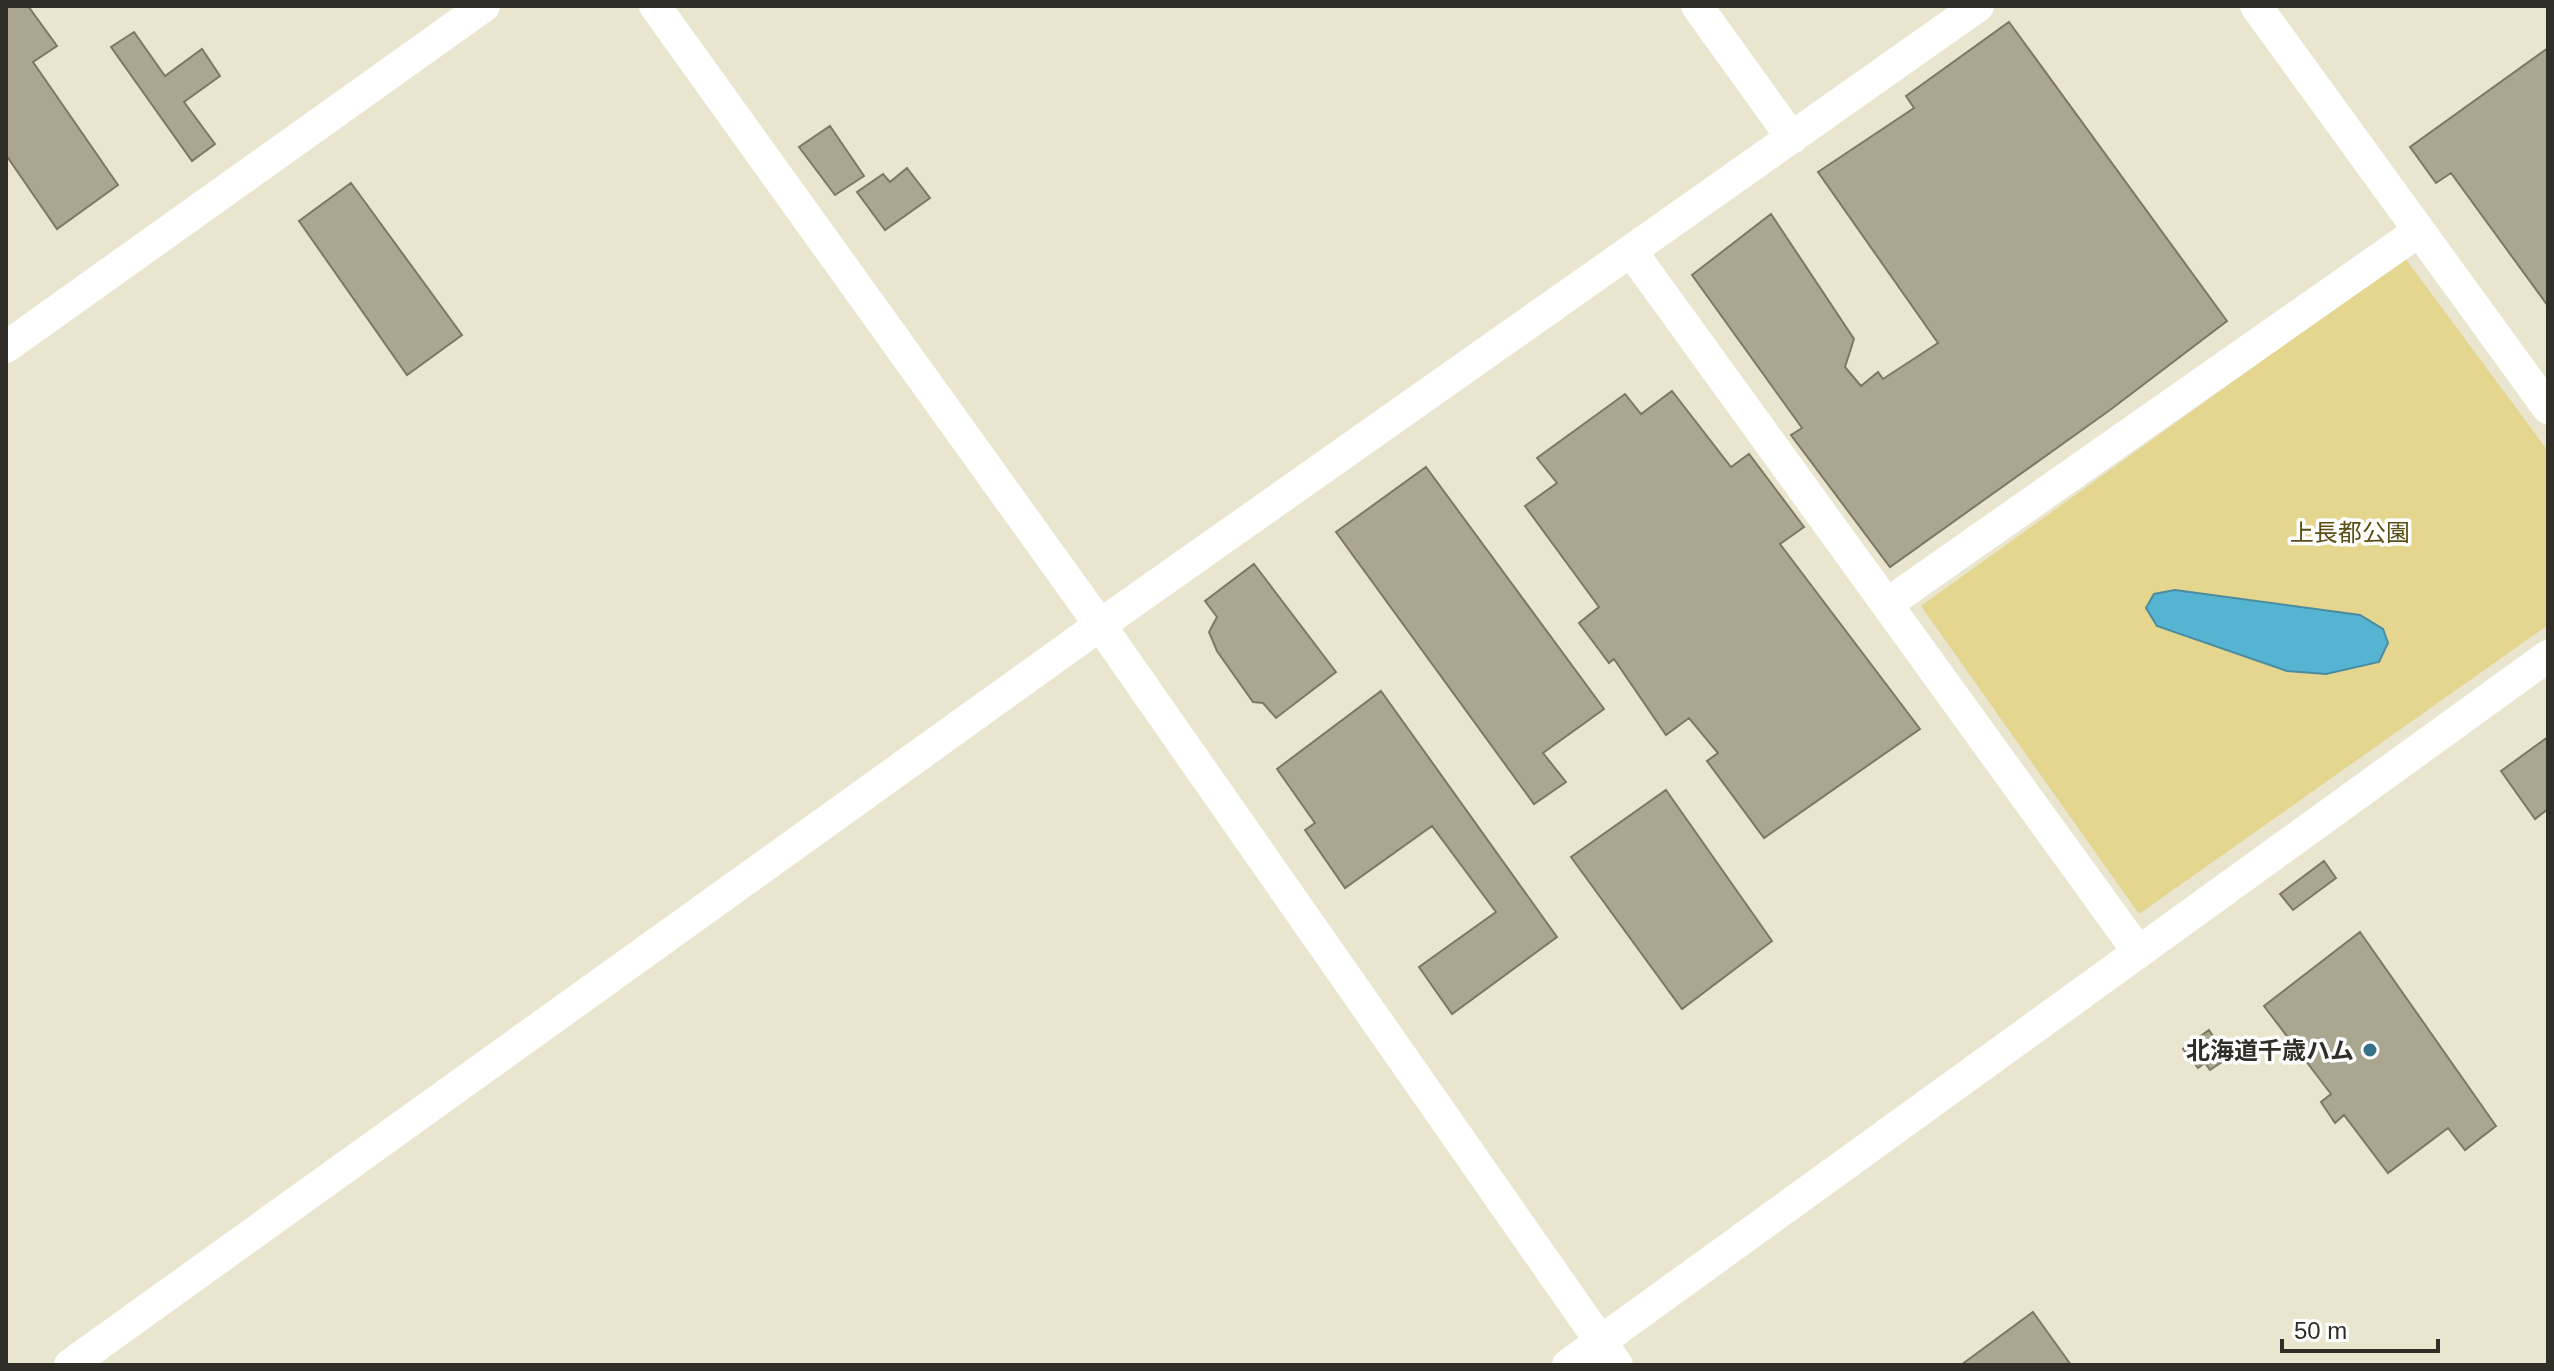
<svg xmlns="http://www.w3.org/2000/svg" width="2554" height="1371" viewBox="0 0 2554 1371" font-family="Helvetica,'Noto Sans JP',sans-serif">
<style>
.green{fill:#e4d58f}
.water{fill:#56b4d3;stroke:#4b8c9f;stroke-width:2}
.building{fill:#aaa690;stroke:#7d7864;stroke-width:2}
.lines{fill:none;stroke-linecap:round;stroke-linejoin:round}
.minor{stroke:#fff;stroke-width:32}
.poi-dot{fill:#347287;stroke:#fff;stroke-width:3}
.labels{text-anchor:middle;dominant-baseline:central;stroke-width:7;stroke-linejoin:round;paint-order:stroke}
.park-label{font-size:24px;fill:#5a4e13;stroke:#fff}
.poi-label{font-size:24px;font-weight:bold;fill:#302e26;stroke:#fff;text-anchor:end}
</style>
<rect width="100%" height="100%" fill="#e9e5ce"/>
<path class="green" d="M2405,258l143,193v174l-409,289 -218,-308z"/>
<path class="water" d="M2175,590l185,25 23,14 5,14 -9,19 -53,12 -39,-3 -130,-45 -11,-18 8,-14z"/>
<path class="building" d="M6,6h22l29,40 -24,16 85,123 -61,44 -51,-74z
M2009,22l218,299 -117,89 -220,157 -99,-132 11,-7 -110,-153 79,-61 83,125 -9,28 16,19 17,-14 5,7 55,-36 -120,-171 96,-64 -8,-12z
M134,32l31,44 37,-27 18,27 -36,26 31,42 -23,17 -81,-114z
M2548,48v258l-97,-133 -15,10 -26,-36z
M830,126l34,50 -29,19 -36,-48z
M907,168l23,30 -45,32 -28,-38 26,-18 7,8z
M351,183l111,152 -55,40 -108,-154z
M1672,391l59,76 18,-13 55,73 -24,17 140,185 -156,109 -57,-77 11,-8 -29,-35 -23,17 -52,-76 -5,4 -30,-40 20,-16 -74,-101 32,-23 -20,-25 88,-64 16,20z
M1426,467l178,242 -61,44 23,29 -32,22 -198,-272z
M1254,564l82,108 -60,46 -13,-15 -10,-1 -36,-51 -8,-19 8,-15 -12,-16z
M1381,691l176,246 -105,77 -33,-47 77,-55 -64,-86 -87,62 -40,-58 10,-7 -38,-54z
M2548,737v72l-13,10 -34,-48z
M1666,790l106,151 -90,68 -111,-152z
M2324,861l12,17 -43,32 -13,-16z
M2360,932l136,194 -31,24 -17,-22 -60,45 -44,-58 -9,8 -14,-21 10,-8 -67,-88z
M2209,1030l19,28 -18,12 -5,-7 -7,5 -15,-19z
M2033,1312l38,53h-110z"/>
<g class="lines">
<path class="minor" d="M655,6l445,619 517,740
M1697,6l95,132
M2256,6l292,402
M1631,251l506,699
M6,347l478,-341
M1887,604l532,-373
M70,1365l1030,-740 878,-619
M1568,1365l980,-709"/>
</g>
<circle class="poi-dot" cx="2370" cy="1050" r="8"/>
<g class="labels">
<g class="park-label">
<text x="2350" y="532">上長都公園</text>
</g>
<g class="poi-label">
<text x="2354" y="1050">北海道千歳ハム</text>
</g>
</g>
<rect width="2554" height="1371" fill="none" stroke="#302e26" stroke-width="16"/>
<path d="M2282 1339v12h156v-12" fill="none" stroke="#302e26" stroke-width="4"/>
<text x="2294" y="1339" font-size="24" fill="#302e26" stroke="#ffffff" stroke-width="6" paint-order="stroke">50 m</text>
</svg>
